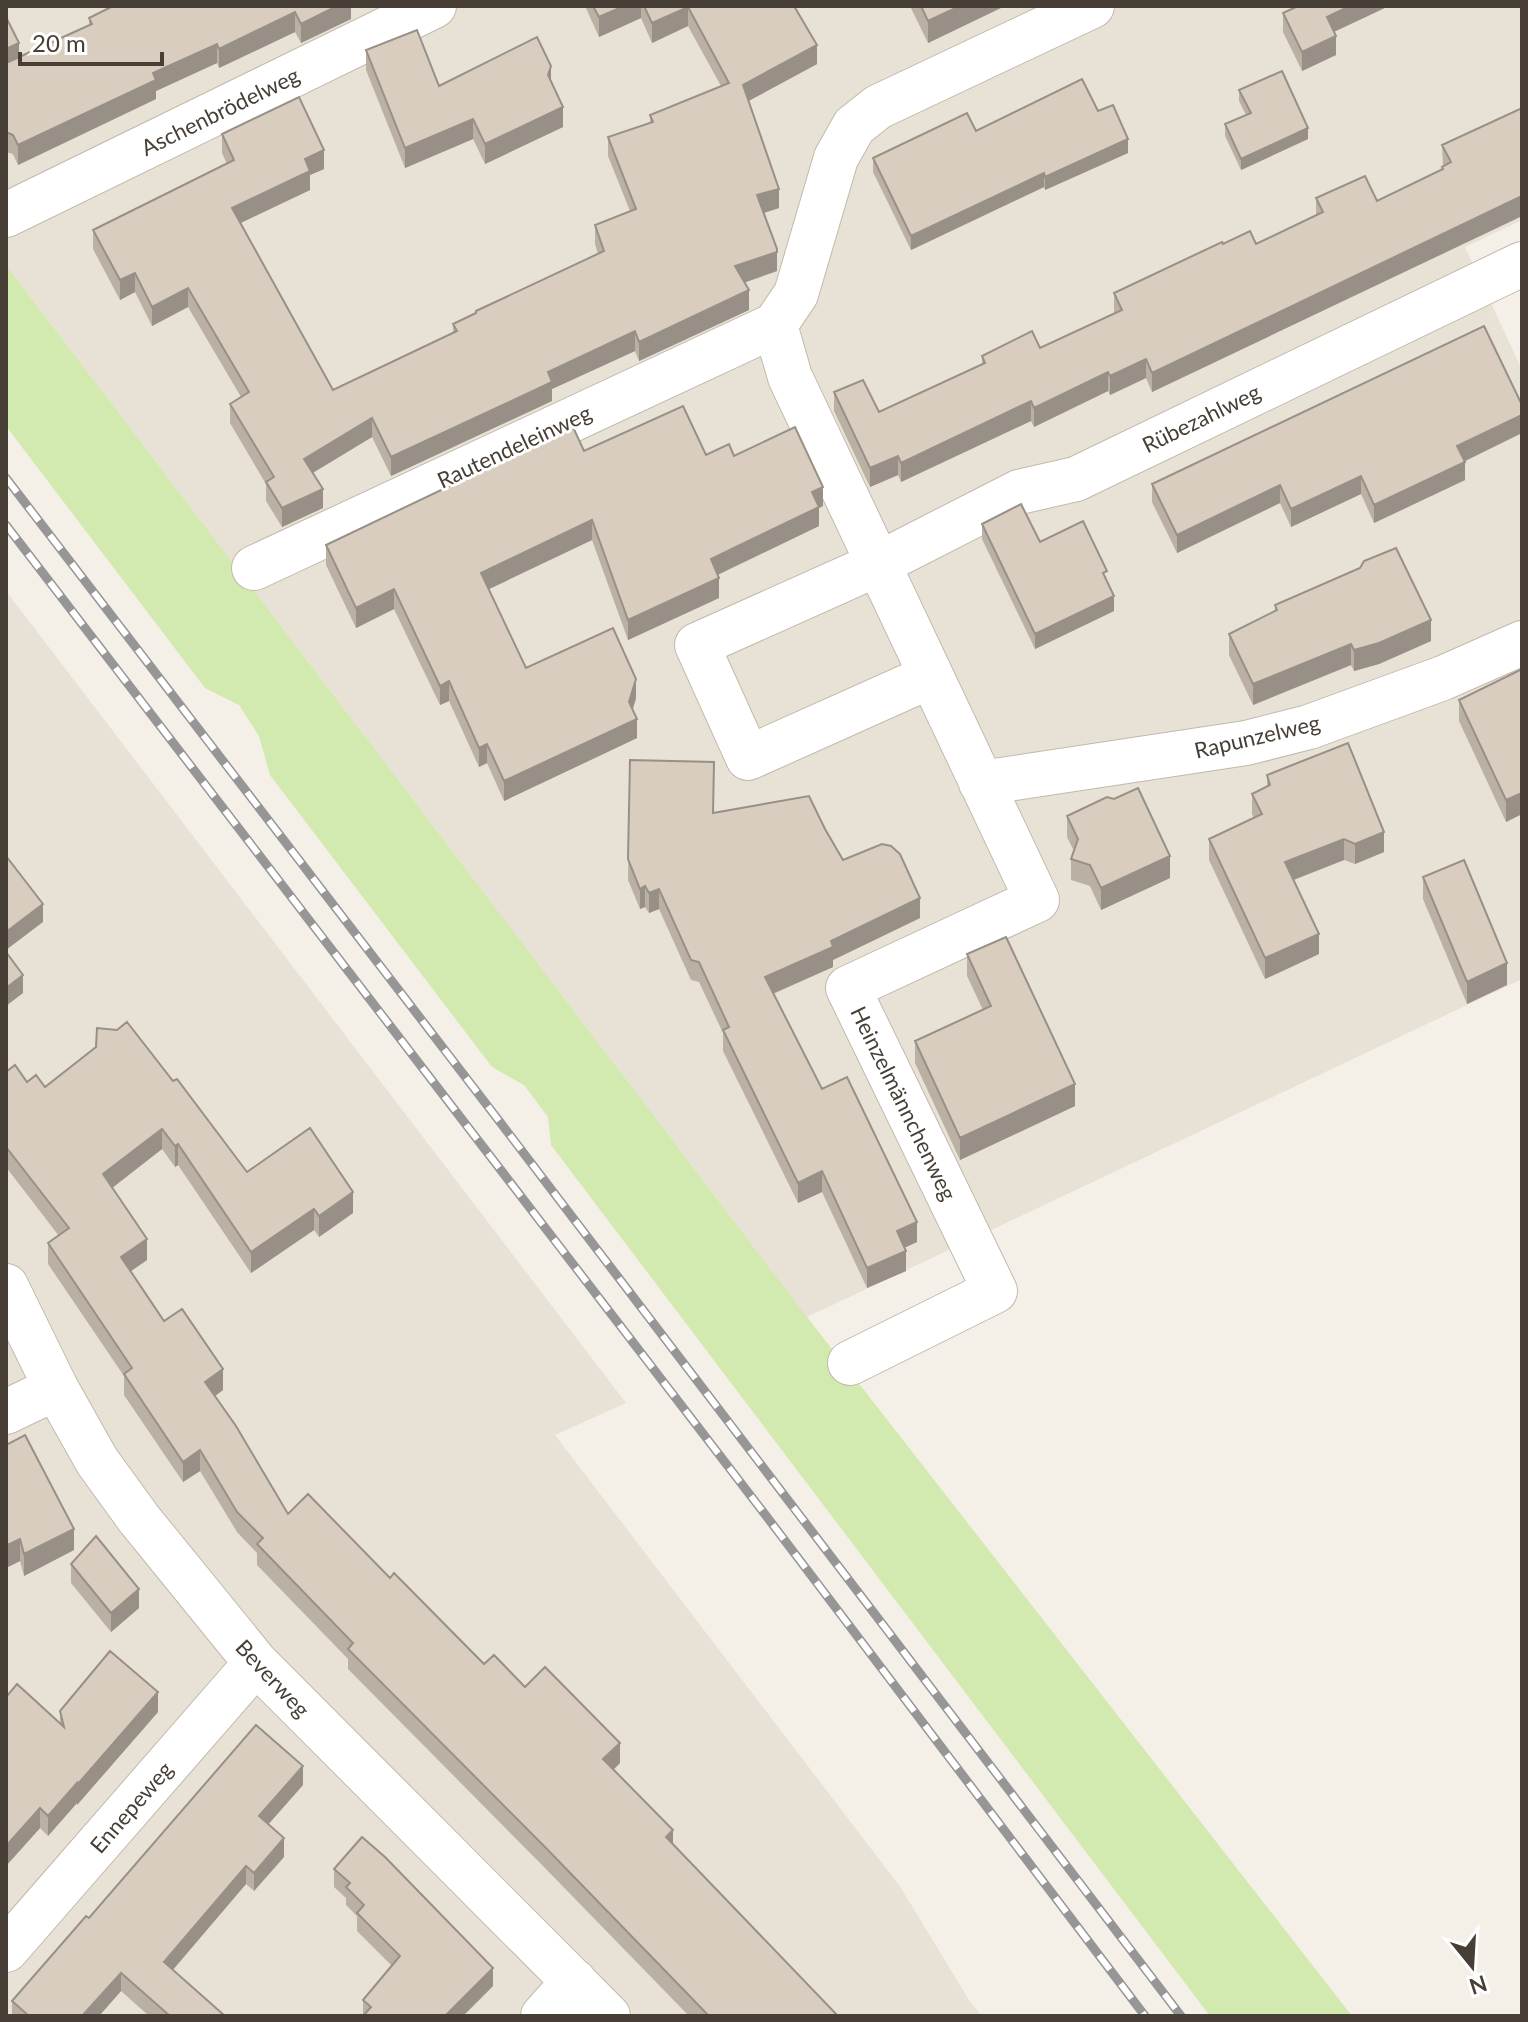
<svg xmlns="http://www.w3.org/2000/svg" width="1528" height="2022" viewBox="0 0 1528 2022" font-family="Lato,sans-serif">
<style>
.residential{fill:#e8e1d5}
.green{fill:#d2e9af}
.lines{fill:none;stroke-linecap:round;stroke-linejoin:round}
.minor-casing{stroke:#c3b9ac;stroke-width:46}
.minor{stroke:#fff;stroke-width:44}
.rail-casing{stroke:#969696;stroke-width:9}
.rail{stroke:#fff;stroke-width:6;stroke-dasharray:18;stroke-linecap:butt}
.wall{fill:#bbb0a4}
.shaded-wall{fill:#989086}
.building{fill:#d9cdbf;stroke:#989086;stroke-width:2}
.labels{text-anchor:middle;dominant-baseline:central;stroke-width:6;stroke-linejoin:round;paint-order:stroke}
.street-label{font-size:22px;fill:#473f36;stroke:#fff}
</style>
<rect width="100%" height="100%" fill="#f4efe7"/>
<path class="residential" d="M6,6h1516v214l-57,27 57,123v609l-715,338 -801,-1052z
M6,591l620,812 -71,32 346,453 68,112 13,16h-976z"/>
<path class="green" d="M6,265l801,1052 545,699h-142l-659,-871 -3,-28 -24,-32 -32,-18 -222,-292 -11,-39 -20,-31 -34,-17 -199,-262z"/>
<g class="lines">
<defs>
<path id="minor" d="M6,215l428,-209
M775,325l15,52 247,523 -189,88 147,303 -145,72
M254,568l521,-243 21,-31 40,-136 18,-32 24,-19 214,-101
M931,676l-183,82 -51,-113 181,-81 141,-72 57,-13 446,-215
M981,783l265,-40 63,-16 134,-49 79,-35
M6,1286l50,102 41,73 42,58 117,144 352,353
M6,1412l50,-24
M6,1950l250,-287
M543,2016l31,-35"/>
</defs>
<use href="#minor" class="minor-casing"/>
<use href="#minor" class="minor"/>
<defs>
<path id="rail" d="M6,478l497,648 678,890
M6,525l761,992 378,499"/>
</defs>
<use href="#rail" class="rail-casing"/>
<use href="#rail" class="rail"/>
</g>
<path class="wall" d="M351,6v13l-50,24 -6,-11 -76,36 -2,-5 -61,28v8l-138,66 -5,-11 -7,-2v-135l13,40 70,-32v-7z
M585,6h209l23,58 -69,37 31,107 -16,5 14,56v2l-33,11 5,28 -110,51 -4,-10 -83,38v12l-161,75 -19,-39 -59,36 10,35 -41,19 -16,-26v-17l-36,-61v-19l11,-7 -53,-90 -36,19 -17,-34 -15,8 -27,-51v-19l134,-66 -5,-11v-19l102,35 -14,6v15l-69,33 92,167 120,-57v-9l145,-70 -3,-10v-19l35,-14 -22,-55v-19l42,-14v-8l71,-29 -33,-60 -36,17 -11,-25 -42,19z
M910,6h95l-77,37z
M1298,6h91l-55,26 2,23 -34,16 -19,-39v-19z
M366,50l73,36 112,-3 12,44 -78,37 -12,-25 -68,29 -39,-98z
M1239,90l69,49 -67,31 -16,-34v-12l21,-9 -7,-14z
M1522,104v112l-370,176 -6,-14 -36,17 -2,-4 -74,36 -3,-6 -130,61 -3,-7 -28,12 -36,-76v-19l45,20 103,-48v-8l58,-8 74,-34v-21l109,-49h33l60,-29v-17l61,3 65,-32v-2l1,-1 -1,-21 79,-37z
M1098,111l30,42 -83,37 -1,-3 -133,63 -38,-78v-14l103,-27z
M1522,405v28l-58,28 1,19 -91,43 -13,-29 -70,33 -11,-24 -103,50 -25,-51v-18z
M584,451l150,5 89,50 -4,2v18l-102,49 2,23 -91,42 -36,-100 -104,49 38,79 110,30 -3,11 4,29 -133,63 -17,-38 -8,4 -30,-66 -9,4 -46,-96 -38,19 -30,-63v-20z
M982,524l58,18 67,39 7,30 -79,38 -53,-110z
M1275,605l156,36 -52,23 -25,7 -3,-6 -98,40 -24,-50v-21l46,-23z
M1522,669v145l-16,8 -47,-101v-21z
M630,760l83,53 112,16 18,31 77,58 -87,42v7l-60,27 49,95 95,153 -13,6 2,23 -39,17 -45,-96 -24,11 -75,-152v-18l-24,-51 -8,-2 -32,-71 -10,4 -4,-6 -5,2 -12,-29z
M1267,775l117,77 -29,12 -11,-4 -50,20 25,74 -54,25 -56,-119v-21l45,-21 -2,-4v-20l15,-8z
M1067,816l103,62 -69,32 -11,-24 -19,-6v-21l3,-8 -7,-14z
M1423,877l84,108 -40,19 -44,-105z
M967,954l108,152 -115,54 -45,-97v-22l68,-31 -16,-34z
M6,1072l21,10 18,5 128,-6 74,91 106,41 -34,24 -5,-7 -63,43 -73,-108 -3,2 -13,-18 -50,39 35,72 -16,11 33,50 59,69 -8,6 73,118 102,64 94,86 41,23 95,76 -7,7 60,75 165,171h-149l-145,-149 -196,-198v-10l-91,-94v-12l-20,-21 -37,-61 -17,11 -59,-87v-19l-76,-112v-21l11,-7 -53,-69z
M6,1445l68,105 -50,26 -4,-15 -12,6 -2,-5z
M71,1564l68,44 -28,24 -40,-49z
M60,1711l98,1 -81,93v-2l-29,33 -8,-8 -34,38 54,-142z
M303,1785l-35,39 16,33 -30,34 -8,-7 -73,86 52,46h-76l-28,-25 -22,25h-87v-15l77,-83z
M334,1869l159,117 -30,30h-100v-16l28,-35 -34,-34v-15l-11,-11v-7l-12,-11z"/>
<path class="shaded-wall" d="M337,6h14v13l-50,24v-19z
M624,6h17v12l-42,19v-20z
M960,6h45l-77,37v-22z
M1350,6h39l-62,29v-18z
M688,7v19l-36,17v-20z
M295,12v20l-76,36v-19z
M1336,36v19l-34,16v-19z
M19,43v21l-13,5v-20z
M217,44v19l-61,28v8l-138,66v-20l135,-72z
M817,45v19l-74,40v-19z
M551,66v20l-3,-11z
M563,107v20l-78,37v-20z
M473,119v20l-68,29v-20z
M1308,128v11l-67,31v-11z
M1128,139v14l-83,37v-13z
M324,150v19l-14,6v15l-78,37v-19l73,-49z
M1044,173v14l-133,63v-14z
M779,189v19l-22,7v-20z
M1522,196v20l-370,176v-19z
M777,249v22l-42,15v-20z
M135,273v19l-15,8v-20z
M188,288v19l-36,19v-19z
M749,290v20l-110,51v-19z
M635,331v20l-83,38v12l-161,75v-19l157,-85z
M1146,359v19l-36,17v-19z
M1108,372v19l-74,36v-19z
M1031,401v20l-130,61v-19z
M1522,415v18l-65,32v-19z
M372,418v19l-68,41v-19z
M898,456v19l-28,12v-19z
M1465,462v18l-91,43v-18z
M1361,476v18l-70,33v-18z
M1280,485v18l-103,50v-18z
M823,487v19l-4,2v18l-108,52v-19l101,-67z
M323,489v19l-41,19v-19z
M592,520v20l-111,53v-20z
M719,578v20l-91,42v-20z
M394,589v20l-38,19v-20z
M1114,596v15l-79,38v-15z
M1431,620v21l-52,23 -25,7v-21z
M1351,644v21l-98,40v-21z
M636,679v19l-7,23v-19z
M449,681v20l-9,4v-19z
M637,719v19l-133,63v-20z
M487,744v19l-8,4v-19z
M1522,793v21l-16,8v-22z
M1384,832v20l-29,12v-20z
M1344,839v21l-59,23v-21z
M1170,856v22l-69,32v-22z
M645,886v21l-5,2v-20z
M659,889v20l-10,4v-20z
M920,898v20l-87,42v7l-68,30v-20l66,-36z
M43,904v18l-37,28v-18z
M1319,934v20l-54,25v-21z
M1507,963v22l-40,19v-22z
M23,975v18l-17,13v-18z
M1075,1084v22l-115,54v-22z
M162,1129v20l-59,46v-21z
M178,1144v21l-3,2v-21z
M822,1171v21l-24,11v-20z
M353,1192v21l-34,24v-21z
M314,1209v21l-63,43v-21z
M917,1222v20l-20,9v-20z
M147,1239v21l-26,18v-21z
M906,1251v20l-39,17v-20z
M223,1369v21l-18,13v-21z
M200,1450v21l-17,11v-20z
M74,1529v21l-50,26v-22z
M20,1539v22l-12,6v-22z
M139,1589v19l-28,24v-19z
M158,1692v20l-81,93v-20z
M620,1743v20l-17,17v-21z
M303,1766v19l-44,50v-19z
M77,1783v20l-29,33v-20z
M40,1808v20l-34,38v-20z
M673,1830v21l-7,-14z
M284,1838v19l-30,34v-18z
M246,1866v18l-82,96v-18z
M493,1968v18l-30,30h-18z
M121,1973v18l-22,25h-17z"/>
<path class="building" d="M113,6h224l-36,18 -6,-12 -76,37 -2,-5 -64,29 3,7 -138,65 -5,-10 -7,-3v-69l86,-39 -3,-6z
M593,6h31l-25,11z
M644,6h150l23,39 -74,40 36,104 -22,6 20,54v3l-42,14 14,24 -110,52 -4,-11 -87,41 4,10 -161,75 -19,-39 -68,41 19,30 -41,19 -16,-26 8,-5 -44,-73 19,-12 -61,-104 -36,19 -17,-34 -15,7 -27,-50 141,-70 -12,-26 77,-37 25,53 -19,9 5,12 -78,37 101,182 124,-59 -4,-7 23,-11v-2l128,-60 -9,-26 41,-16 -28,-72 45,-15 -3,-7 79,-32 -41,-76 -36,16z
M921,6h39l-32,15z
M1298,6h52l-23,11 9,19 -34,16 -19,-39z
M6,17l13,26 -13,6z
M417,30l22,56 98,-49 14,29 -3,9 15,32 -78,37 -12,-25 -68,29 -39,-98z
M1282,71l26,57 -67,31 -16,-35 26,-11 -12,-23z
M1082,79l16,32 15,-6 15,34 -83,38 -1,-4 -133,63 -38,-78 94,-45 9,18z
M1522,108v88l-370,177 -6,-14 -36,17 -2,-4 -74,36 -3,-7 -130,62 -3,-7 -28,12 -36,-76 29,-12 16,32 106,-49 -3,-7 50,-25 8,17 82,-38 -8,-17 108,-51 1,2 27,-13 6,13 67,-32 -7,-14 49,-22 12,25 66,-32 -1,-2 9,-5 -9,-17z
M1484,326l38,79v10l-65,31 8,16 -91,43 -13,-29 -70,33 -11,-24 -103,50 -25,-51z
M683,406l23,49 23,-11 5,12 61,-29 28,60 -11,5 7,15 -108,52 8,19 -91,42 -36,-100 -111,53 45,95 87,-40 23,51 -7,23 8,17 -133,62 -17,-37 -8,4 -30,-67 -9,5 -46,-97 -38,19 -30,-63 247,-118 11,24z
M1021,504l19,38 43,-21 24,50 -4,2 11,23 -79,38 -53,-110z
M1396,548l35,72 -52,23 -25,7 -3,-6 -98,40 -24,-50 48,-24 -2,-5 85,-37 4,-7z
M1522,669v124l-16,7 -47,-100z
M1348,743l36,89 -29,12 -11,-5 -59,23 34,72 -54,24 -56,-119 53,-25 -10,-20 18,-9 -3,-10z
M630,760l84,2 -1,51 96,-17 16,33 18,31 39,-16 9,2 9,8 20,44 -89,43 2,6 -68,30 57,112 25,-12 70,145 -20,9 9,20 -39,17 -45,-97 -24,12 -75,-153 6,-3 -30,-65 -8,-2 -32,-71 -10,4 -4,-7 -5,3 -12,-30z
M1138,788l32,68 -69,32 -11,-23 -19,-6 7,-20 -11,-23 40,-19 7,2z
M6,856l37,48 -37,28z
M1464,860l43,103 -40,19 -44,-105z
M1006,937l69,147 -115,54 -45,-97 76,-35 -24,-52z
M6,952l17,23 -17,13z
M127,1022l46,59 4,-2 70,93 63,-44 43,64 -34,24 -5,-7 -63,43 -73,-108 -3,2 -13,-17 -59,45 44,65 -26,18 43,64 18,-12 41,60 -18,13 31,44 52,88 20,-20 82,84 4,-5 90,91 10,-9 31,32 20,-20 75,76 -17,16 70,71 -7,7 172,179h-129l-165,-170 -196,-197 5,-6 -96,-99 6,-6 -26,-26 -37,-62 -17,12 -59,-88 8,-6 -84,-125 21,-15 -63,-81v-75l9,-7 12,17 9,-7 9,12 51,-40 1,-19 20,2z
M25,1435l49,94 -50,25 -4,-15 -12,6 -2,-5v-95z
M96,1536l43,53 -28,24 -40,-49z
M110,1651l48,41 -81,93v-2l-29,33 -8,-8 -34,38v-149l11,-13 47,43 -4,-16z
M256,1725l47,41 -44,50 25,22 -30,35 -8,-7 -82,96 61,54h-55l-49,-43 -39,43h-53l-17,-15 74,-85 3,2z
M362,1837l23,20 108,111 -48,48h-82l8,-9 -8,-7 37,-44 -43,-43 7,-8 -18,-18 4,-4 -16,-14z"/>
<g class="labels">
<g class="street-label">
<text transform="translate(220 111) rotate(-26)">Aschenbrödelweg</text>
<text transform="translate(1201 418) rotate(-26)">Rübezahlweg</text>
<text transform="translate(514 446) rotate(-25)">Rautendeleinweg</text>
<text transform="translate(1257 736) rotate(-13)">Rapunzelweg</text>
<text transform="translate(904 1103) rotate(64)">Heinzelmännchenweg</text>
<text transform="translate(273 1678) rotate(47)">Beverweg</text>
<text transform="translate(131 1807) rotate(-49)">Ennepeweg</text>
</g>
</g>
<rect width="1528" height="2022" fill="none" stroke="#473f36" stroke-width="16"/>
<g transform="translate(1472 1966) rotate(162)" stroke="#ffffff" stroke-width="6" paint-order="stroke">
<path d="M0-6L14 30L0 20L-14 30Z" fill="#473f36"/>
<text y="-12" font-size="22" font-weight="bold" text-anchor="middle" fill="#473f36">N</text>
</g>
<path d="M20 52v12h142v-12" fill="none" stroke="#473f36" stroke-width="4"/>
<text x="32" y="52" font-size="24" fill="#473f36" stroke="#ffffff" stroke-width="6" paint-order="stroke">20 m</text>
</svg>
